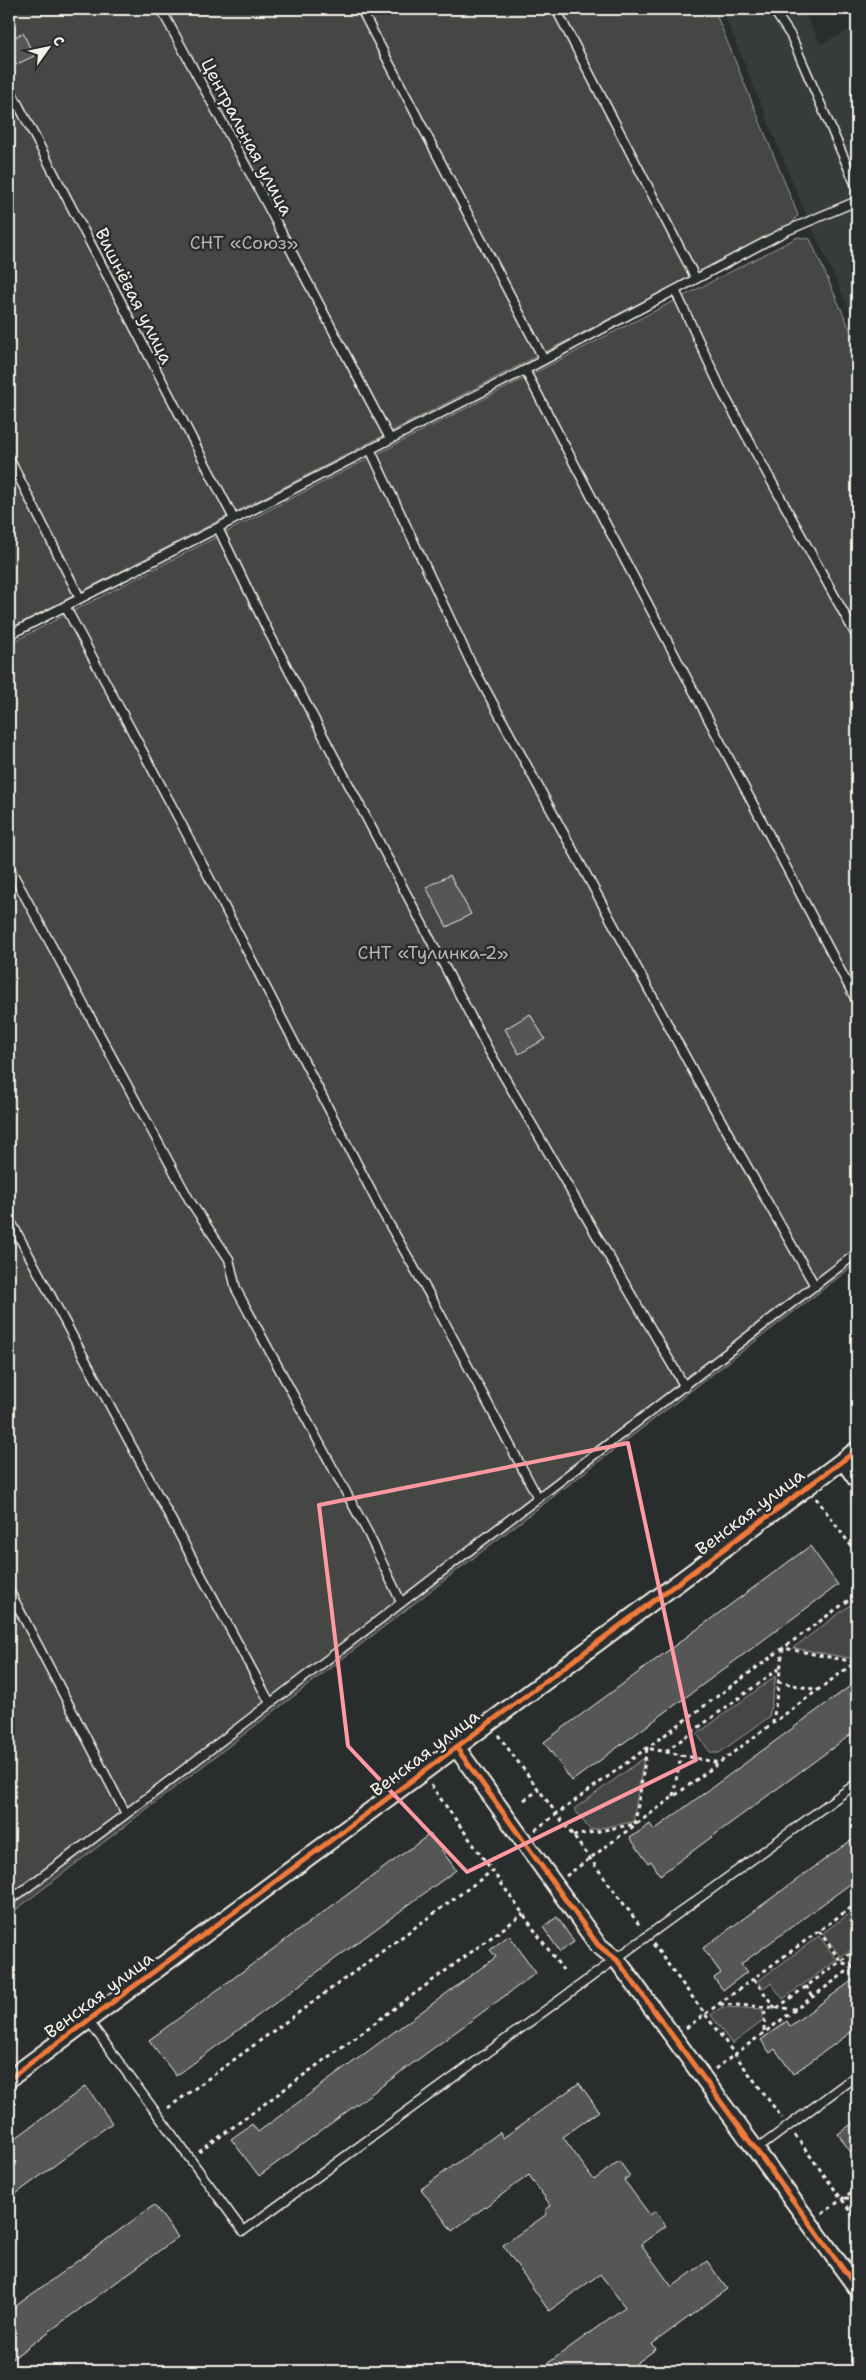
<svg xmlns="http://www.w3.org/2000/svg" width="866" height="2380" viewBox="0 0 866 2380" font-family="'Shantell Sans',sans-serif">
<style>
.built{fill:#373a3a}
.green{fill:#444645;stroke:#9c9c96}
.building{fill:#555756;stroke:#f4f1e8}
.lines{fill:none;stroke-linecap:round;stroke-linejoin:round}
.lane-casing{stroke:#f4f1e8;stroke-width:11}
.street-casing{stroke:#f4f1e8;stroke-width:20}
.path{stroke:#f4f1e8;stroke-width:3;stroke-dasharray:4 4;stroke-linecap:butt}
.lane{stroke:#2a2d2e;stroke-width:8}
.street{stroke:#2a2d2e;stroke-width:16}
.cycleway-casing{stroke:#2a2d2e;stroke-width:8}
.cycleway{stroke:#f17a3a;stroke-width:5}
.marked{fill:none;stroke:#ff9aa2;stroke-width:4;stroke-linejoin:round}
.labels{text-anchor:middle;dominant-baseline:central;stroke-width:5;stroke-linejoin:round;paint-order:stroke}
.street-label{font-size:18px;fill:#f4f1e8;stroke:#2a2d2e}
.park-label{font-size:18px;fill:#b6b5af;stroke:#2a2d2e}
</style>
<rect width="100%" height="100%" fill="#2a2d2e"/>
<filter id="ink" filterUnits="userSpaceOnUse"><feTurbulence type="fractalNoise" baseFrequency=".02" numOctaves="2"/><feDisplacementMap in="SourceGraphic" scale="10" xChannelSelector="R" yChannelSelector="G"/><feConvolveMatrix kernelMatrix="1 2 1 2 8 2 1 2 1" color-interpolation-filters="sRGB"/></filter>
<g filter="url(#ink)">
<path class="built" d="M722,9h81l17,35 37,-17v299l-53,-116z"/>
<path class="green" d="M9,9h705l84,206 -7,10 -782,404z
M798,237l12,2 47,106v918l-848,652v-1271z
M857,1600v55l-2,4 -62,-11z
M776,1676l-7,41 -50,36h-8l-14,-19z
M644,1758l-11,64 -43,8 -16,-21z
M857,1908v37l-16,12 -18,-24z
M819,1936l18,24 -54,39 -12,-16 -8,5 -5,-7z
M722,2007l41,2v12l-31,23 -21,-29z"/>
<path class="building" d="M23,33l11,23 -25,12v-28z
M450,875l21,39 -24,13 -21,-40z
M530,1014l15,25 -26,15 -14,-25z
M810,1546l28,39 -266,196 -28,-39z
M857,1681v49l-197,145 -9,-14 -3,2 -18,-25 20,-14 4,6z
M430,1834l26,36 -280,206 -27,-36z
M857,1836v43l-116,85 6,8 -24,18 -9,-12 7,-5 -18,-25z
M557,1917l17,25 -14,10 -17,-25z
M509,1935l27,38 -277,203 -28,-37 21,-15 6,8 238,-175 -6,-7z
M857,1977v51l-64,46 -18,-25 -5,4 -9,-13 26,-19 3,5z
M579,2083l20,28 -36,26 31,43 25,-19 11,15 -6,4 26,35 5,-4 11,15 -25,18 31,43 35,-26 20,28 -75,55 4,5 -30,22h-72l-6,-8 77,-56 -25,-33 -51,37 -46,-66 44,-31 -2,-4 6,-4 -22,-31 -77,56 -31,-42 79,-57 3,6z
M86,2086l26,37 -103,76v-56z
M857,2120v41l-19,-27z
M154,2205l24,32 -169,124v-50z"/>
<g class="lines">
<defs>
<path id="lane" d="M161,9l103,190 126,240
M361,9l183,351
M556,9l140,270
M773,9l18,27 66,152
M9,87l225,432
M675,290l48,103 134,244
M525,370l332,632
M370,449l100,212 228,419 117,206
M9,458l71,140
M218,528l49,101 221,420 197,338
M65,606l116,217 200,387 55,96 102,192
M9,635l516,-265 261,-139 71,-30
M9,867l181,334 39,58 7,30 132,244 33,69
M9,1218l261,485
M9,1590l117,224
M9,1901l117,-87 731,-561
M88,2020l155,211 614,-448
M756,2150l101,-75
M855,2371l2,-1"/>
<path id="street" d="M843,1460l14,20
M456,1747l142,198 19,15 240,328
M9,2079l848,-629"/>
</defs>
<use href="#lane" class="lane-casing"/>
<use href="#street" class="street-casing"/>
<path class="path" d="M816,1498l41,56
M778,1682l40,8
M773,1723l10,-75 72,14
M498,1735l143,192
M666,1751l114,-83
M431,1785l132,185
M673,1796l8,-41
M524,1800l15,-10
M635,1824l12,-76 72,15
M535,1830l322,-236
M573,1836l62,-12
M566,1876l291,-215
M819,1931l23,32 14,2
M653,1944l129,174
M754,1979l21,29
M806,1986l7,11
M720,2004l76,5
M777,2008l80,-59
M686,2028l171,-125
M764,2031l1,-24
M715,2069l142,-105
M168,2108l324,-237
M795,2135l62,85
M199,2152l324,-238
M845,2198l12,1
M822,2214l35,-26"/>
<use href="#lane" class="lane"/>
<use href="#street" class="street"/>
<defs>
<path id="cycleway" d="M456,1747l142,198 19,15 240,328
M9,2079l848,-629"/>
</defs>
<use href="#cycleway" class="cycleway-casing"/>
<use href="#cycleway" class="cycleway"/>
</g>
</g>
<path class="marked" d="M628,1443l68,317 -229,112 -119,-126 -29,-241z"/>
<g class="labels">
<g class="street-label">
<text transform="translate(247 137) rotate(62)">Центральная улица</text>
<text transform="translate(134 296) rotate(63)">Вишнёвая улица</text>
<text transform="translate(750 1512) rotate(-37)">Венская улица</text>
<text transform="translate(425 1753) rotate(-37)">Венская улица</text>
<text transform="translate(99 1995) rotate(-37)">Венская улица</text>
</g>
<g class="park-label">
<text x="244" y="243">СНТ «Союз»</text>
<text x="433" y="953">СНТ «Тулинка-2»</text>
</g>
</g>
<rect width="866" height="2380" fill="none" stroke="#2a2d2e" stroke-width="30"/>
<rect x="15" y="15" width="836" height="2350" fill="none" stroke="#f4f1e8" stroke-width="2" filter="url(#ink)"/>
<g transform="translate(48 48) rotate(57)" stroke="#2a2d2e" stroke-width="4" paint-order="stroke">
<path d="M0-4L9 19L0 12L-9 19Z" fill="#f4f1e8"/>
<text y="-8" font-size="14" font-weight="bold" text-anchor="middle" fill="#f4f1e8">С</text>
</g>
</svg>
